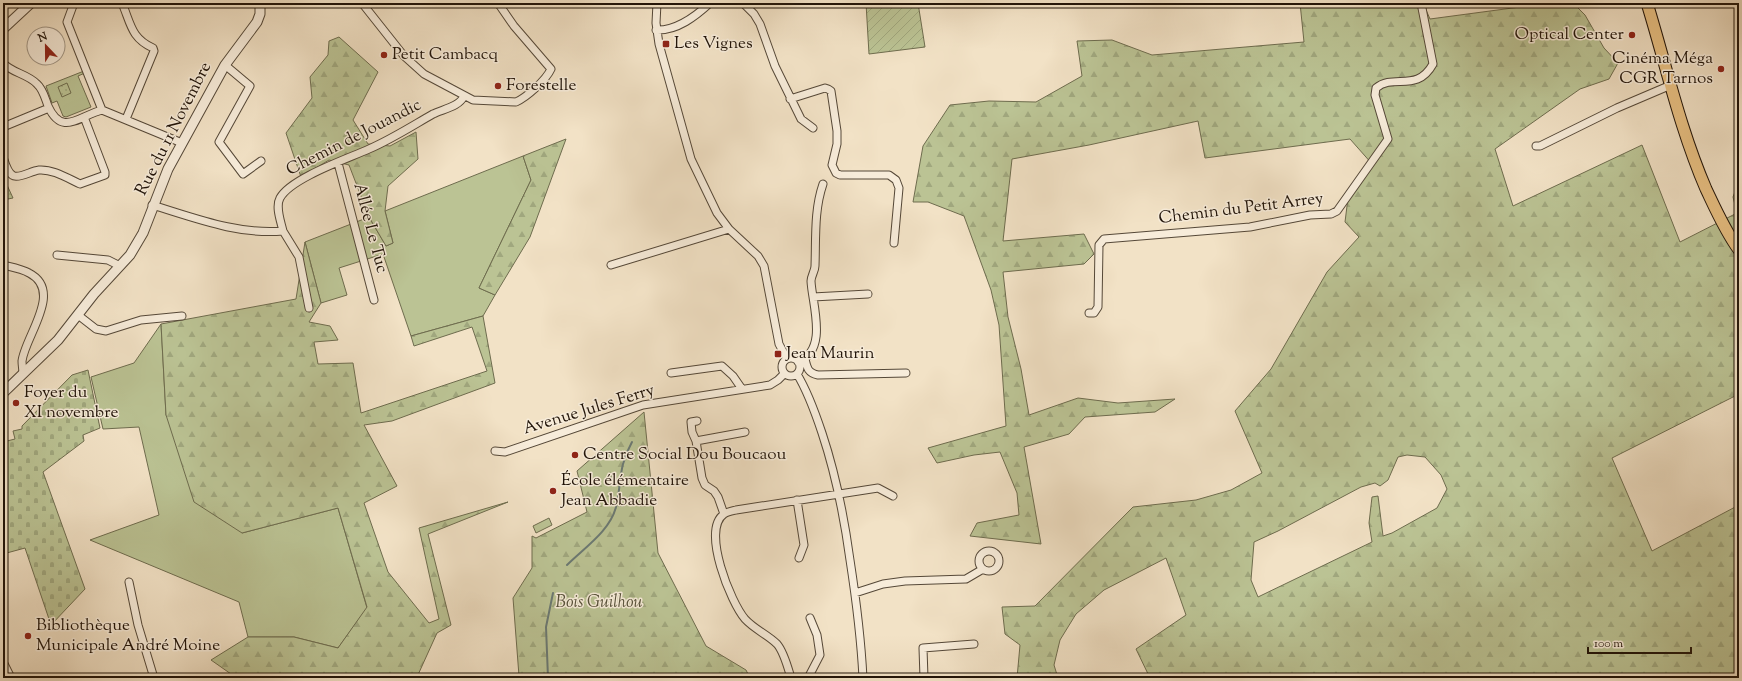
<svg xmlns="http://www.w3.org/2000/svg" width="1742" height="681" viewBox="0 0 1742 681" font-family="'Sorts Mill Goudy',serif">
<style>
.grass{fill:#bbc394;stroke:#6e6c4e}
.forest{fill:url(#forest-firs);stroke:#6e6c4e;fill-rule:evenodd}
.cemetery{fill:url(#cemetery-stones);stroke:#6e6c4e}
.park{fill:url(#park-dots);stroke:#6e6c4e}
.garden{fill:url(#garden-furrows);stroke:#6e6c4e}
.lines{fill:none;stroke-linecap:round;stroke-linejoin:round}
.stream{stroke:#6b7973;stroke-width:2}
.minor-casing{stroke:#554838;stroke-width:9}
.tertiary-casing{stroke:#554838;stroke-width:11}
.primary-casing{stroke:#211409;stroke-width:13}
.minor{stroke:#f7ecda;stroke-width:7}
.tertiary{stroke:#f7ecda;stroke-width:9}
.primary{stroke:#e9c183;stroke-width:11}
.poi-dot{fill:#8f2418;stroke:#f7ecda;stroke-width:1.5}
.labels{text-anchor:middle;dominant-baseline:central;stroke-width:3;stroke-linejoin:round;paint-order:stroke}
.poi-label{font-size:17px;fill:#211409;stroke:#f7ecda;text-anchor:start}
.street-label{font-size:17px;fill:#211409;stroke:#f7ecda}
.park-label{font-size:17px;font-style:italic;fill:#57513a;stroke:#f7ecda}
</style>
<defs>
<pattern id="forest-firs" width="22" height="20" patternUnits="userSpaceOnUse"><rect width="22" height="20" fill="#bbc394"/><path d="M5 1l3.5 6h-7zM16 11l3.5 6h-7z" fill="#a0a77e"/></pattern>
<pattern id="cemetery-stones" width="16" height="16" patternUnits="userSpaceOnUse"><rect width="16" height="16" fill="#bbc394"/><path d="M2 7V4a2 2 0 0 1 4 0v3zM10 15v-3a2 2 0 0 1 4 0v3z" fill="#a0a77e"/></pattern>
<pattern id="park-dots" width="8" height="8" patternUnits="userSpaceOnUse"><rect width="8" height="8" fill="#bbc394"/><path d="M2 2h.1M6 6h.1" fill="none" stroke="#a0a77e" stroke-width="1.8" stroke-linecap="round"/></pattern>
<pattern id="garden-furrows" width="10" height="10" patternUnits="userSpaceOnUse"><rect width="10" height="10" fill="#bbc394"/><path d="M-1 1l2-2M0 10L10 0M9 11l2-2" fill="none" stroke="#a0a77e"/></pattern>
</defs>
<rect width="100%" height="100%" fill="#f2e2c6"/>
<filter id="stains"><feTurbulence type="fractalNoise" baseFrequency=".005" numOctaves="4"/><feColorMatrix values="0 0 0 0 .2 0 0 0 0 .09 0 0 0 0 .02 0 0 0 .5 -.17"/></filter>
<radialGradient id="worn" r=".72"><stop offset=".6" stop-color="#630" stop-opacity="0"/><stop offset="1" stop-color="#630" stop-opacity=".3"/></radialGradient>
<path class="grass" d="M84,71l1,2 -7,3 13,31 -25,10 -3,-1 -6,-15 -5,2 -6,-17z
M523,156l8,24 -52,108 16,7 -12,21 -72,20 -28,-82 -44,14 8,27 -26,8 -16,-61 64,-25 17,29 7,-3 -8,-32z
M161,324l5,91 76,118 96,-25 29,100 -29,40 -44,-11h-46l-9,-35 -149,-62 69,-25 -20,-88 -36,2 -12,-52 43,-14z
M549,518l3,7 -16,8 -3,-7z"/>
<path class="forest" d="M1300,3h123l7,16 120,-16h23l12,12 19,33 14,15 -9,16 -29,10 -85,60 18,57 129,-61 38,97 57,-29 -4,-16 6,-16v213l-127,64 40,93 87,-46v173h-589l-14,-29 50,-34 -20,-57 -62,32 -28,24 -16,26 -6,25 4,13h-41l3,-33 -15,-11 -3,-27 33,-1 98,-99 63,-7 35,-10 31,-17 -27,-62 36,-42 56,-97 32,-35 -14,-15 3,-24 25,-33 -23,-26 -145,19 -7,-37 -109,24 -77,14 -9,82 81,-7 10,20 -10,10 -81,8 5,45 13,52 8,46 49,-17 40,5 57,-4 -20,13 -70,5 -16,17 -45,13 17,97 -71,-8 7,-13 42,-8 -2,-22 -17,-41 -26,3 -37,8 -9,-15 78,-22 -7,-101 -8,-35 -27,-74 -36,-14h-15l10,-56 27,-41 39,-4 47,1 46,-26 -5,-35 35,-1 40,15 152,-13zM1407,455l18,2 16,18 6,14 -10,19 -45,25 -9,3 -5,-40 -6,1 -3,26 3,19 -114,55 -7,-17 3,-38 24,-11 83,-44 14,-4 5,3 8,-6 10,-23z
M339,37l39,35 -25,48 15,24 22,2 26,-14 2,27 -30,27 -3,25 8,32 -7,3 -17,-29 -20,-52 -20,-5 -28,17 -15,-44 26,-35 -2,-21 18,-22 1,-14z
M566,139l-36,98 -35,58 -16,-7 52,-108 -8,-24z
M305,242l16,61 -12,19 21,4 8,14 -24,2 4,22 35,-1 8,50 126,-42 -15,-44 -58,19 -3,-10 72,-20 12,67 -103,38 -28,4 33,61 -33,17 24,69 41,51 10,-4 -20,-91 89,-26 -80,32 23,91 -14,8 -20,44 6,1h-201l9,-4 -20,-14 37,-23h46l44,11 29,-41 -29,-99 -96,25 -48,-31 -28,-87 -5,-91 135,-25z
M644,412l14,141 48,93 40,24 4,8h-234l3,-2 -6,-78 19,-30v-32l4,2 51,-26 -10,-41z"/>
<path class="cemetery" d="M88,370l12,58 -17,7 1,6 -41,31 42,117 -34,36 -26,-77 -22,6v-112l12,-3 -2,-8 9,-2v-3l50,-51z"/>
<path class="park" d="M67,83l4,10 -9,4 -4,-10z
M3,181l2,5 2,-1 6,13 -10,2z"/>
<path class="garden" d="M866,3h52l7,44 -56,7z"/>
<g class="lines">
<path class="stream" d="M567,565c17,-17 43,-34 49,-58 6,-26 2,-40 16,-65
M548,678l-2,-51 7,-34"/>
<defs>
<path id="minor" d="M74,3l-7,19 35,88
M122,3c9,21 9,35 31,45l1,3 -28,68
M362,3l42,53 20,18 49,26 43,2c11,-5 30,-22 35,-33l-37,-43 -16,-23
M657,3l-1,20 3,21 32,115 26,54 12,16 29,27 6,10 15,78 8,15
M743,3l11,11 6,10 15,42 26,53 12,9
M656,30c21,1 40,-14 54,-27
M3,63c9,10 25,11 34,21 6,5 8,14 11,22 14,31 31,10 54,4l80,33
M225,65l25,21 -31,56 24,32 18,-13
M790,99l35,-11 3,1 3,2 6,40v13l-5,21 4,8 4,2h49l7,5 3,8 -5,55
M3,127l46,-19
M1536,146h4l77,-38 54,-23
M3,157c2,6 5,17 11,19 7,2 17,-5 25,-6 14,-1 28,8 41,14l25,-9v-3l-21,-55
M338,163l36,137
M152,205c43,13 86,30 131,26 -2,-9 -8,-24 -3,-33 11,-20 67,-39 89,-49 23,-10 43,-23 64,-35 10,-5 26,-7 31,-18
M283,231l16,26 10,51
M57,255l51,5 12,6
M3,265c8,2 19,4 26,8 35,18 -4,63 -7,88 0,4 1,9 1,13
M611,265l118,-36
M813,297l55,-3
M1089,313h5l4,-6 1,-62 5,-6 146,-12 60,-12 21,-1 6,-3 51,-72 -13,-44 1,-7c18,-15 41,5 57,-24l-12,-61
M78,315l18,14 10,2 35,-11 41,-4
M782 367a9 9 0 1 1 18 0a9 9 0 1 1-18 0Z
M805,359c2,9 3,14 13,16l88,-2
M798,362c31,-12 14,-58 13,-81 0,-5 4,-10 4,-15 1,-28 -1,-56 8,-82
M671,373l51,-7 11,10 9,13
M797,374c11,18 18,38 25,59 14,42 22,83 28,127 6,39 11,78 13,118
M696,441l-4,-9 -1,-10 6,-1
M495,451l10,1 138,-47 127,-20 8,-5 6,-6
M797,500l7,45 -5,13
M724,514l-6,-17 -4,-6 -9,-6 -3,-7 -6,-37 49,-9
M979 561a10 10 0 1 1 20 0a10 10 0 1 1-20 0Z
M129,582l9,43 16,53
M855,593l28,-9 22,-3 61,-2 17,-10
M791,678c-3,-10 -7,-26 -14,-34 -9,-9 -23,-15 -32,-25 -14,-16 -44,-89 -21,-105 3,-2 8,-3 12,-4l142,-22 15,8
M808,678l12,-23 -3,-20 -7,-17
M924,678l-1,-30 51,-4"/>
<path id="tertiary" d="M3,29l28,-26
M3,393l55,-53 36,-46 36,-39 13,-22 25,-64 57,-104 32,-43 3,-8v-11
M3,664l7,14"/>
<path id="primary" d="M1647,3c19,62 33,126 59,186 10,21 19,42 33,61"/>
</defs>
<use href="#minor" class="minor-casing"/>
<use href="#tertiary" class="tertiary-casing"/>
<use href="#primary" class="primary-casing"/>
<use href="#minor" class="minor"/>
<use href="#tertiary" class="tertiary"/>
<use href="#primary" class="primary"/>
</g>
<g class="poi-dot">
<circle cx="1632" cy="35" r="4"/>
<rect x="662" y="40" width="8" height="8" rx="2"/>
<circle cx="384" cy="55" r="4"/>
<circle cx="1721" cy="69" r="4"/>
<circle cx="498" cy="86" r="4"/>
<rect x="774" y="350" width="8" height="8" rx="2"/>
<circle cx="16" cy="403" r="4"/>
<circle cx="575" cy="455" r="4"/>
<circle cx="553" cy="491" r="4"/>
<circle cx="28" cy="636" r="4"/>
</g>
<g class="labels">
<g class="poi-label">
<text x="1624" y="35" text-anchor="end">Optical Center</text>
<text x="674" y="44">Les Vignes</text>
<text x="392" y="55">Petit Cambacq</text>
<text x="1713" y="59" text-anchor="end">Cinéma Méga<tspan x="1713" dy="20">CGR Tarnos</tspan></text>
<text x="506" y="86">Forestelle</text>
<text x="786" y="354">Jean Maurin</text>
<text x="24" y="393">Foyer du<tspan x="24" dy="20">XI novembre</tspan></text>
<text x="583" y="455">Centre Social Dou Boucaou</text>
<text x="561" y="481">École élémentaire<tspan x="561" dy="20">Jean Abbadie</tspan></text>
<text x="36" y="626">Bibliothèque<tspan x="36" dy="20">Municipale André Moine</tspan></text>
</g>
<g class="street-label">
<text transform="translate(174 129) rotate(-63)">Rue du 11 Novembre</text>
<text transform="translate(354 138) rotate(-27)">Chemin de Jouandic</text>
<text transform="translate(1241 209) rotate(-7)">Chemin du Petit Arrey</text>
<text transform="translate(370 228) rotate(75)">Allée Le Tuc</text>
<text transform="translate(589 410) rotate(-17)">Avenue Jules Ferry</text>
</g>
<g class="park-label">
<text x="599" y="603">Bois Guilhou</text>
</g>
</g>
<rect width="1742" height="681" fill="none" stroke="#f2e2c6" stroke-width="16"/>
<rect x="4" y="4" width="1734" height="673" fill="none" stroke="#211409" stroke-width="2"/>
<rect x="8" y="8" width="1726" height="665" fill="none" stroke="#211409"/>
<g transform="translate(46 46) rotate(338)"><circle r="19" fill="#f7ecda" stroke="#a19686"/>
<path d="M0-3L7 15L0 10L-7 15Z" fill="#8f2418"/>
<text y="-6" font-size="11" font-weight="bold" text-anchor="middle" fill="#211409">N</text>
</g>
<path d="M1588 647v6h103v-6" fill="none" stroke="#211409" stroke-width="2"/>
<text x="1594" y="647" font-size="12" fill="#211409" stroke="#f7ecda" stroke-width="3" paint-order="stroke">100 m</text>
<rect width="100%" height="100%" filter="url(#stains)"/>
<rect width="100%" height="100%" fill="url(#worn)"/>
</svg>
